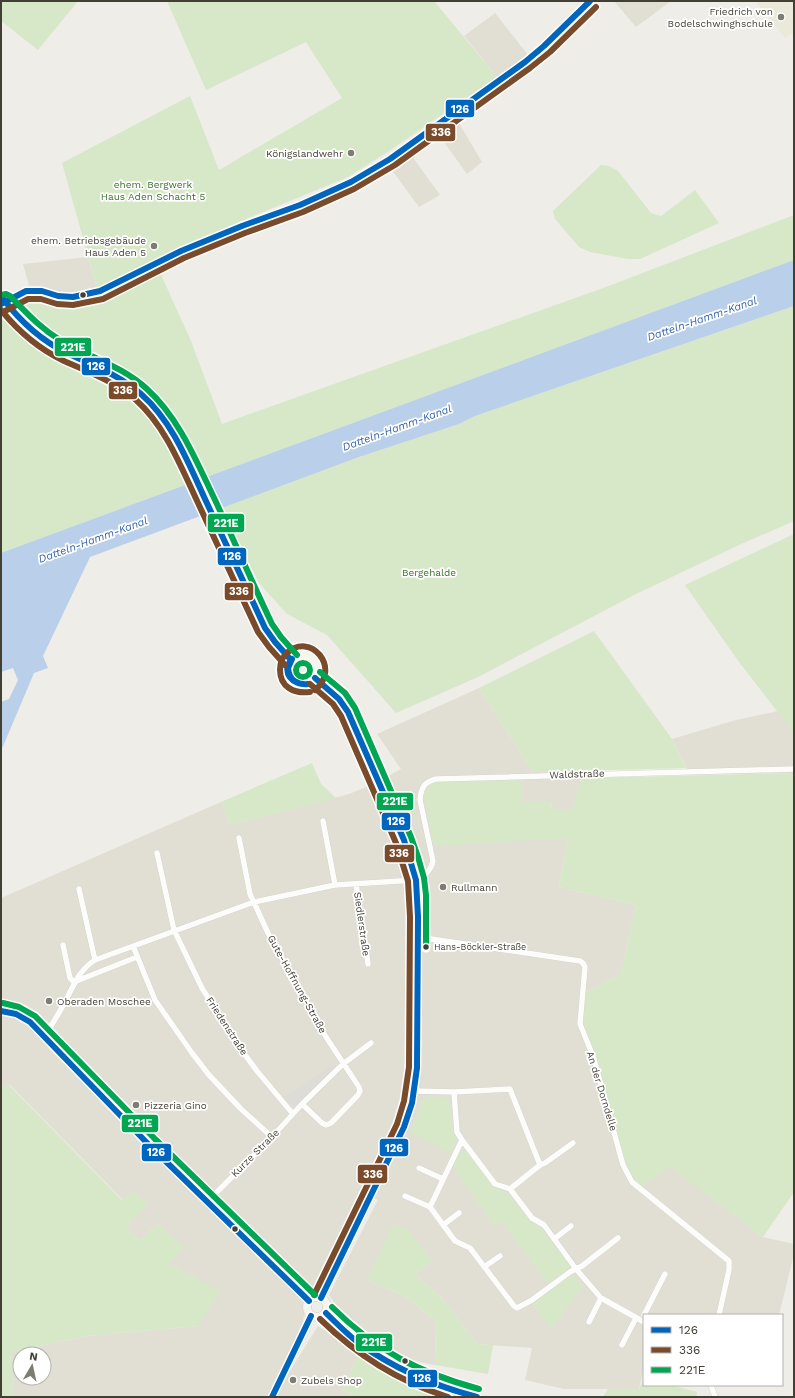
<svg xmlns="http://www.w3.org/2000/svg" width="795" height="1398" viewBox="0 0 795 1398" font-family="'Work Sans',sans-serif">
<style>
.residential{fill:#e1dfd4;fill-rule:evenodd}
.education{fill:#ebe9d9}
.green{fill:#d6e8c8}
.parking{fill:#dddcd7}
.water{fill:#b9cfea}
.pier{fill:#eeede7}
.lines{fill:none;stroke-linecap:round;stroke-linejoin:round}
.street-casing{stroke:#cbcac5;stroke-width:6}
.secondary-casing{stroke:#cccbbe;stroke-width:9}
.street{stroke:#fcfcfb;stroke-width:5.5}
.secondary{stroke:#f5f4ed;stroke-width:8}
.bus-1-casing{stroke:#fff;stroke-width:9}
.bus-2-casing{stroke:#fff;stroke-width:9}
.bus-3-casing{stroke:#fff;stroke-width:9}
.bus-1{stroke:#0065bd;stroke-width:6}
.bus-2{stroke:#7a4b2a;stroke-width:6}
.bus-3{stroke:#00a651;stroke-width:6}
.poi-dot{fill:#7e7c73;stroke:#fff;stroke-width:1.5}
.bus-dot{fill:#423f34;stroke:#fff;stroke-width:1.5}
.labels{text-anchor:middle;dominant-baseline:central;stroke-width:3.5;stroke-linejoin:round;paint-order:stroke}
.bus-label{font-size:9px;fill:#423f34;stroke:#fff;text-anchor:start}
.poi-label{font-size:10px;fill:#423f34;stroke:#fff;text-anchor:start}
.park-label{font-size:10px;fill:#3b702c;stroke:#fff}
.street-label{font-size:10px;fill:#423f34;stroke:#fff}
.water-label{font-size:11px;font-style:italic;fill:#3564a6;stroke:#fff}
.line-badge{stroke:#fff;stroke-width:1.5}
.badge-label{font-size:11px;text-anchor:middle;font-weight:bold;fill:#fff}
</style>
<rect width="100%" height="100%" fill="#eeede7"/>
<path class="residential" d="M614,1h57l-35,26z
M495,13l33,42 -31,22 -33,-41z
M456,118l26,44 -15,12 -31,-43z
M409,152l31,43 -21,12 -31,-42z
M88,257l9,31 -23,6 -14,-1 -15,-6 -16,-1 -6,-22z
M479,688l54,84 48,-1v7l-8,32h-21l-1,-8h-29v-23l-88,3 134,56 -9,49 77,18 -15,69 -35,18 8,59 19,68 10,46 17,23 30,-22 93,71 31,7v10l-15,61h-135v51l-5,23h-75l-39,-9 7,-32 -55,-4 -35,-46 -28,-24 18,-12 -65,18 38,16 31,26 -1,43 -26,-5 -40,-21 -24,-21 -16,-23 49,-95 -16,-8 -56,111 -3,18 -33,76h-257l-2,-46h6l70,-15 112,-10 -30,-62 -11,-40 -18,17 -15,-13 22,-23 -24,-5 -113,-115 -9,3v-190l220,-96 9,23 119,-31 27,-11 25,-14 -24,-35zM20,1354h24v24h-24z
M778,711l16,22v40l-104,2 -18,-36 64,-19z
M318,1326l41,28 -17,36 15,7h-83z"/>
<path class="education" d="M755,1h39v32l-9,5z"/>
<path class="green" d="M1,1h77l-40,49 -37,-29z
M167,1h267l63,76 -111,76 -38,24 -107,44 -107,52 -37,15 -35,-125 128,-67 29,74 123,-72 -36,-56 -100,48z
M601,165l8,1 9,5 33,42 10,3 34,-26 24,33 -79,36h-12l-38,-7 -11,-5 -24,-28 -2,-8z
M794,215v45l-793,293v-245l3,-2 26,31 34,21 54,25 23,17 19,22 16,26 12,29 14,-5c-7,-13 -13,-26 -20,-38 -3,-6 -6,-14 -10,-19 -14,-20 -33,-37 -55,-48 -27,-15 -91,-36 -96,-69l7,-4 9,-1 8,2 11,7 22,1 80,-35 33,73 31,83 384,-137z
M794,306v215l-53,23 -107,51 -156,82 -82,36 -69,-78 -40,-21 -28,-31 -33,-64 -14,4 -6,-10 153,-56 100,-33 16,-8z
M794,534v199l-55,-71 -54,-77z
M594,631l78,108 14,29 -153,4 -54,-84z
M312,763l9,21 15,14 -106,27 -9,-23z
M794,773v419l-31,45 -93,-70 -30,21 -17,-23 -10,-46 -16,-59 -14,-38 3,-30 35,-18 15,-69 -77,-18 9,-49 -134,8 -10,-50 3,-8 7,-6 88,-4v24h29l1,8h21l8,-32z
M9,1085l113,115 11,-9 15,14 -23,23 15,13 18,-17 26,23 -15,17 51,27 -21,35 -112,10 -70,15h-5l1,46h-12v-309z
M424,1097h19l7,4 2,29 5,9 -6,14 -41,-21z
M459,1151l8,1 28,35 14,7 18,25 13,8 31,40 -23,17 -47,-63 -7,4 -41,-57z
M393,1224l16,7 24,31 -19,12 28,24 35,46 16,1 -5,29 -53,-9 1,-43 -31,-26 -38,-16z
M574,1274l9,12 -32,44 -19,-27z
M359,1354l42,25 25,10 25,8h-94l-15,-7z
M644,1379v6h27l26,7 -1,5h-93l5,-8h31z"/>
<path class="parking" d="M334,1065l2,3 -42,40 -10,-11z"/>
<path class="water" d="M794,260v46l-319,110 -16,8 -100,33 -269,100 -47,99 5,12 -14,5 -33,78v-49l8,-3 9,-19 -5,-12 -12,4v-119z"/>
<path class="pier" d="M203,476l16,34 -12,5 -16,-34z"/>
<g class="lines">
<defs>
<path id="street" d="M1,304l25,-13h16l16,5 15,1 27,-6 81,-40 61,-25 58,-21 51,-23 39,-23 135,-97 19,-16 46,-45
M323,821l12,64
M239,838l11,56 18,39 58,104 33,50 1,4 -2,4 -27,28 -5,2 -4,-2 -20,-19
M157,853l17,77 28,58 35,56 20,27 36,43
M356,884l12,80
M79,889l16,71
M418,937l162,24 3,2 2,4 -5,57 13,32 30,109 9,17 97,79v9l-10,45
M63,945l7,33 4,4
M133,946l22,54 37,53 17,22 32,34 31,28
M74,982l63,-25
M45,1036c7,-12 15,-24 21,-36 8,-15 13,-30 29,-40l159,-58 81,-17 81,-5c9,-4 15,-9 17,-19l-13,-61c1,-12 4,-18 16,-21l358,-10
M415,1091l39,1
M462,1140l-32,67 25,34 15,7 44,58 3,2 15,-8 38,-28 12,-6 36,-28
M540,1165l5,-2 28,-20
M419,1168l24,11
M510,1189l30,-24 -30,-76 -56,3 3,40 5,8 33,44 15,5 22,29 12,7 32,44 25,29 43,24
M405,1196l25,11
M207,1202l65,-65 30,-33 41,-40 28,-21
M443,1225l16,-12
M554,1239l17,-13
M484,1267l16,-11
M644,1315l21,-41
M589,1322l12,-24
M622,1345l14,-27
M711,1385l4,12"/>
<path id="secondary" d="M1,296c17,25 40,44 66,57 26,12 52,22 74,41 31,28 47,68 64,105 21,43 40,86 60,129l10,14 16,18
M288 670a15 15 0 1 1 30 0a15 15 0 1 1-30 0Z
M315,678l24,21 9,13 56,128 12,40 2,37 -1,151 -5,35 -8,24 -83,171
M1,1011l15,3 14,8 119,123 160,156
M307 1307a10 10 0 1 1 20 0a10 10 0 1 1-20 0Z
M326,1313c11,11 22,22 34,31 35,25 76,43 117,53
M272,1397l39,-81"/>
</defs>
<use href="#street" class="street-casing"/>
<use href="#secondary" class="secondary-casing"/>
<use href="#street" class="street"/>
<use href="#secondary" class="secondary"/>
<defs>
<path id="bus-1" d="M1,296c18,24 39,44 66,57 25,12 52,22 74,41 31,27 47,68 64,105 20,43 40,86 60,129l10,14 16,18
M1,304l25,-13h16l16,5 15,1 27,-6 81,-40 61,-25 58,-21 51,-23 39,-23 135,-97 19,-16 46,-45
M292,659l-4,9c1,12 9,17 20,16
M292,659c-12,13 1,27 16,25
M315,678l24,21 9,13 56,128 12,40 2,37 -1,151 -5,35 -8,24 -83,171
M1,1011l15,3 14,8 119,123 160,156
M326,1313c11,11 22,22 34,31 35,25 75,42 117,53
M272,1397l39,-81"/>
<path id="bus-2" d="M1,310c17,21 38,39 63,51 25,11 51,21 72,39 30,27 45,67 62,103 20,43 40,86 60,129l11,15 16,18
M5,311l23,-12h13l16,5 16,1 30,-6 81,-41 61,-25 58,-21 51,-23 41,-24 135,-97 20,-16 46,-45
M310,684l23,20 8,12 55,127 12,38 2,36 -1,150 -5,34 -7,23 -83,171
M310,692c-16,2 -30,-5 -30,-22 0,-7 2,-13 7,-17 23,-22 55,15 28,37
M320,1319c38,37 78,62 128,78"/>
<path id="bus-3" d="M1,295l5,-1 4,2c16,16 30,32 50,44 29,17 62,26 87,49 33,30 50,74 69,113 19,41 37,82 56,122l9,13 16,18
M296 670a7 7 0 1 1 14 0a7 7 0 1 1-14 0Z
M320,672l25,21 10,15 56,129 7,20 6,21 2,17v53
M3,1003l16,4 16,9 120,123 160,156
M332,1307c44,44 88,66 147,82"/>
</defs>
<use href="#bus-1" class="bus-1-casing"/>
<use href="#bus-2" class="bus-2-casing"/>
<use href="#bus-3" class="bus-3-casing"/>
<use href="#bus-1" class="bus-1"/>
<use href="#bus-2" class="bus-2"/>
<use href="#bus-3" class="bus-3"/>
</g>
<g class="poi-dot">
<circle cx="781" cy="17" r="4"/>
<circle cx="351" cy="153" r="4"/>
<circle cx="154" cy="246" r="4"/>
<circle cx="443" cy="887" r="4"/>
<circle cx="49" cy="1001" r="4"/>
<circle cx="136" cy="1105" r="4"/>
<circle cx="293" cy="1380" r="4"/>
</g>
<g class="bus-dot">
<circle cx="83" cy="295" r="3.5"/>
<circle cx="426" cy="947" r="3.5"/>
<circle cx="235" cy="1229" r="3.5"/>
<circle cx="405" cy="1361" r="3.5"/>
</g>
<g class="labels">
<g class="bus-label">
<text x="434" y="947">Hans-Böckler-Straße</text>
</g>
<g class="poi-label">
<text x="773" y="11" text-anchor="end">Friedrich von<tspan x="773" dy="12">Bodelschwinghschule</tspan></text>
<text x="343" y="153" text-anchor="end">Königslandwehr</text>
<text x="146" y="240" text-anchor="end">ehem. Betriebsgebäude<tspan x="146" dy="12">Haus Aden 5</tspan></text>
<text x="451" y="887">Rullmann</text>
<text x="57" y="1001">Oberaden Moschee</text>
<text x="144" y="1105">Pizzeria Gino</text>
<text x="301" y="1380">Zubels Shop</text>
</g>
<g class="park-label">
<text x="153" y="184">ehem. Bergwerk<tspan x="153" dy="12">Haus Aden Schacht 5</tspan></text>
<text x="429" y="572">Bergehalde</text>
</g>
<g class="street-label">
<text transform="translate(577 774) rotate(-2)">Waldstraße</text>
<text transform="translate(362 924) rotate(82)">Siedlerstraße</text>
<text transform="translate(297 984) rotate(61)">Gute-Hoffnung-Straße</text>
<text transform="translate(227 1026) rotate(57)">Friedenstraße</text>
<text transform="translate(602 1091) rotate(73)">An der Dorndelle</text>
<text transform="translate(255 1153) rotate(-45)">Kurze Straße</text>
</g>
<g class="water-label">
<text transform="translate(702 319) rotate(-19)">Datteln-Hamm-Kanal</text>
<text transform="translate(397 428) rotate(-20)">Datteln-Hamm-Kanal</text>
<text transform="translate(93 540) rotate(-20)">Datteln-Hamm-Kanal</text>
</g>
</g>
<g class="line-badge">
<rect x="445" y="99" width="30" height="19" rx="4" fill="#0065bd"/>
<rect x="425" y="123" width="31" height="19" rx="4" fill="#7a4b2a"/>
<rect x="54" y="337" width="38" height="20" rx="4" fill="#00a651"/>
<rect x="81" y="357" width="30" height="19" rx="4" fill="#0065bd"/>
<rect x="108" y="381" width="30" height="19" rx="4" fill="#7a4b2a"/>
<rect x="207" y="513" width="38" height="20" rx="4" fill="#00a651"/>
<rect x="217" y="547" width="30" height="19" rx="4" fill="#0065bd"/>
<rect x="224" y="582" width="30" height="19" rx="4" fill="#7a4b2a"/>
<rect x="376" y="792" width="38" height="19" rx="4" fill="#00a651"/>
<rect x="381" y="812" width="30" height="19" rx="4" fill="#0065bd"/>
<rect x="384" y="844" width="31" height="19" rx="4" fill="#7a4b2a"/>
<rect x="121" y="1114" width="38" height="19" rx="4" fill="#00a651"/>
<rect x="379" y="1138" width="30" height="19" rx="4" fill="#0065bd"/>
<rect x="141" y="1143" width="31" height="19" rx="4" fill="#0065bd"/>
<rect x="357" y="1164" width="31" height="20" rx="4" fill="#7a4b2a"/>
<rect x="355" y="1333" width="38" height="19" rx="4" fill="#00a651"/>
<rect x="407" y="1369" width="31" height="19" rx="4" fill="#0065bd"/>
</g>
<g class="badge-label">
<text x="460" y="113">126</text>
<text x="441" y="136">336</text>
<text x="73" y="351">221E</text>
<text x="96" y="370">126</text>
<text x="123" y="394">336</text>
<text x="226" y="527">221E</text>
<text x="232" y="560">126</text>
<text x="239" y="595">336</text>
<text x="395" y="805">221E</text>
<text x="396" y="825">126</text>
<text x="399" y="857">336</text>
<text x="140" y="1127">221E</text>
<text x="394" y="1152">126</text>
<text x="156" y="1156">126</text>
<text x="373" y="1178">336</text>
<text x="374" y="1346">221E</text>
<text x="422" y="1382">126</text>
</g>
<rect width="795" height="1398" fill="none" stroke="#423f34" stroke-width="4"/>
<rect x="643" y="1314" width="140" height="72" fill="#ffffff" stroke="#b3b2ae"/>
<rect x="651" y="1327" width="20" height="6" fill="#0065bd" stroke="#b3b2ae"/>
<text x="679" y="1334" font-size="12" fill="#423f34">126</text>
<rect x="651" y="1347" width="20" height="6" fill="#7a4b2a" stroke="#b3b2ae"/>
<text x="679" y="1354" font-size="12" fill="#423f34">336</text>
<rect x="651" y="1367" width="20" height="6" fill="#00a651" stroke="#b3b2ae"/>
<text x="679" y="1374" font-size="12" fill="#423f34">221E</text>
<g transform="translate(32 1366) rotate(9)"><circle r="19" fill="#ffffff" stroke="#b3b2ae"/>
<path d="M0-3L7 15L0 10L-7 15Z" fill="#7e7c73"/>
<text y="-6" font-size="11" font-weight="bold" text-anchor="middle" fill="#423f34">N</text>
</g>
</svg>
